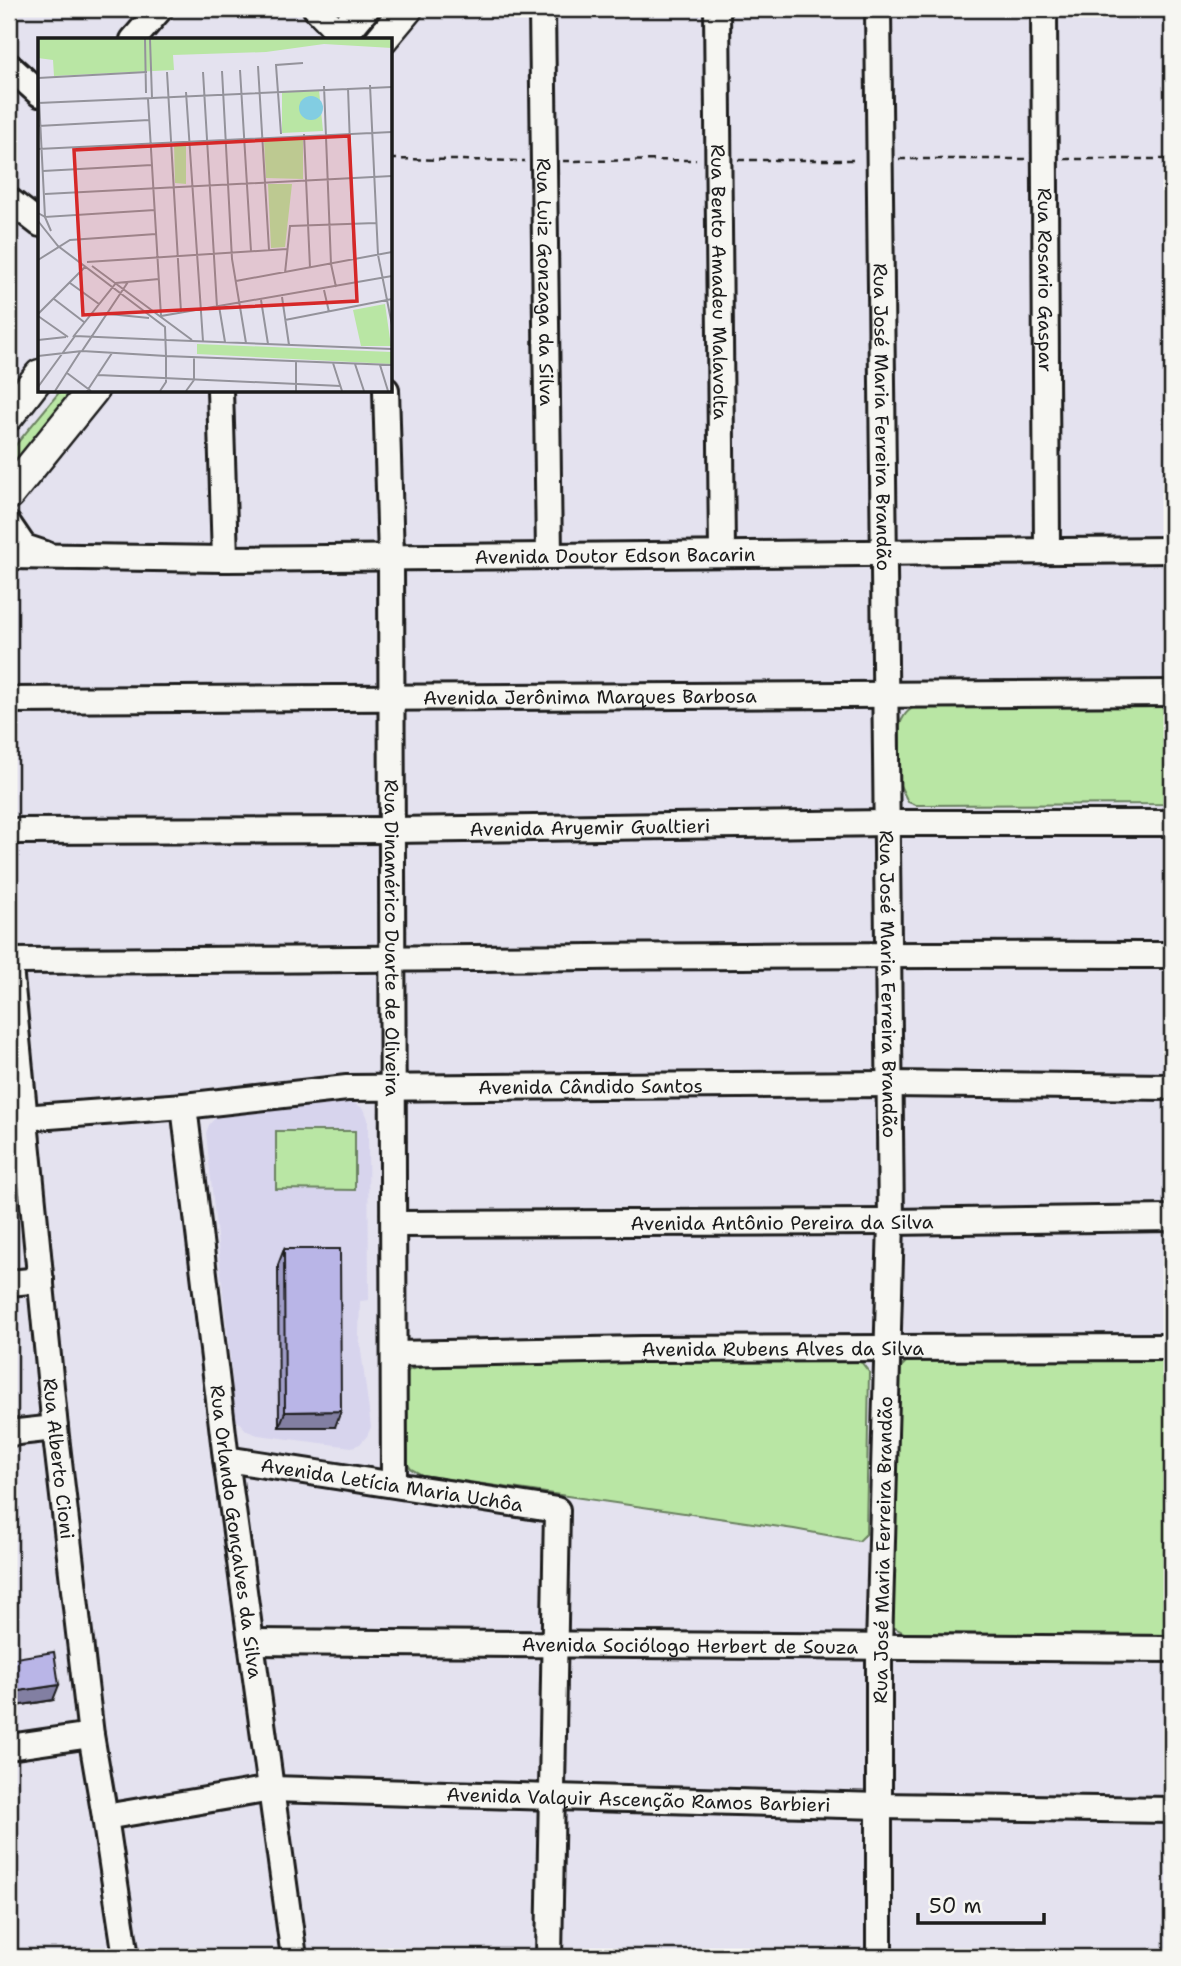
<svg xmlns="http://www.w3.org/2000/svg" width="1181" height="1966" viewBox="0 0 1181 1966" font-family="'Shantell Sans',sans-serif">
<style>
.built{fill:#d7d4ed}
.green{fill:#b9e6a4;stroke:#6a8160;stroke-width:2}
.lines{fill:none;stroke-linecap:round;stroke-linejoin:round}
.minor-casing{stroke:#1c1c1c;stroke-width:30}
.major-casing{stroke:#1c1c1c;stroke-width:35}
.path{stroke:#1c1c1c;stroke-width:2.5;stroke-dasharray:7 5;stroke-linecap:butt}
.minor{stroke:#f6f6f2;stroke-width:24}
.major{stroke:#f6f6f2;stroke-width:30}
.wall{fill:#9f9cc7;stroke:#1c1c1c;stroke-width:2}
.shaded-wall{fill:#827fa2;stroke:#1c1c1c;stroke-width:2}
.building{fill:#b9b5e7;stroke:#1c1c1c;stroke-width:2}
.labels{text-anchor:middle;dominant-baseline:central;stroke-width:5;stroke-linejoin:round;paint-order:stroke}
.street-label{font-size:19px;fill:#1c1c1c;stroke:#f6f6f2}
.inset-road{fill:none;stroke:#94939b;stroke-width:2}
.view{fill:#d62828;fill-opacity:0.15;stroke:#d62828;stroke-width:3.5}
.inset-edge{fill:none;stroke:#1c1c1c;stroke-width:3.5}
</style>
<rect width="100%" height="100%" fill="#e4e2ef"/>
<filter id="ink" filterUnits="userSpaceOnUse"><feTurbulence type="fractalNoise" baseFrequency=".0143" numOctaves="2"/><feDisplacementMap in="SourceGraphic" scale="14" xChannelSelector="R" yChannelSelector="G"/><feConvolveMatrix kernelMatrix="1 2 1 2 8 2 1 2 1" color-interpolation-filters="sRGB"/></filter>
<g filter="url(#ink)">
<path class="built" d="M347,1101l9,3 8,5 4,10 1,181 -9,1 -1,34 12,92 -4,9 -7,8 -8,3 -94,-12 -11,-4 -13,-14 -2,-39 -26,-245 3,-8 7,-8 69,-10z"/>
<path class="green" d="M377,9h17l-25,31h-18z
M61,390h17l-69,85v-22z
M1172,699v105l-256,1 -8,-3 -9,-19 1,-59c5,-12 10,-16 22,-20z
M276,1131h79v59l-79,-1z
M1172,1356v280l-268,-3 -13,-7 8,-257 7,-7 33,-3z
M851,1357l11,6 7,9 -3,162 -7,7 -65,-12 -372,-54 -11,-6 -6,-9 -4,-79 8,-11 31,-7z"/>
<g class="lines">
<defs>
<g id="minor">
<path d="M316,9l25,26"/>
<path id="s1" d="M542,9l7,547"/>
<path id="s2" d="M717,9l5,545"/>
<path id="s3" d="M878,9l13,1213 -12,425v310"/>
<path id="s4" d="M1044,9l3,542"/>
<path d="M133,40l27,-31"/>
<path d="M9,66l31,28"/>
<path d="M9,200l31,24"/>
<path d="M220,390l5,169"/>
<path id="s5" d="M386,390l5,167 3,927"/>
<path d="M9,525l15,22 21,7"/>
<path id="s6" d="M9,556l216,3 947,-9"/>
<path id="s7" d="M9,700l1163,-7"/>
<path id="s8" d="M9,831l384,-1 493,-7h286"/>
<path id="s9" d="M9,957l46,471 36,307 14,82 21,140"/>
<path d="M9,961c388,-1 776,-8 1163,-6"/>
<path id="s10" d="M184,1106l42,353 68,498"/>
<path id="s11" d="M9,1119l175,-13 163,-18 542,-4 283,3"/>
<path id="s12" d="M394,1224l497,-2 281,-4"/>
<path d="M9,1283l32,-3"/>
<path id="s13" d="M395,1354l246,-5 531,-2"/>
<path d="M9,1433l46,-5"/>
<path id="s14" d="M226,1459l331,51 -8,447"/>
<path id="s15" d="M251,1642l921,7"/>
<path d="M9,1747l82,-12"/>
<path id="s16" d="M105,1817l166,-28 608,17 293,4"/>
</g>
<path id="major" d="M337,40l26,-31
M381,40l26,-31
M9,415l31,-40
M9,494l84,-104"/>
</defs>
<use href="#minor" class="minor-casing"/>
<use href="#major" class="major-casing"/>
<path class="path" d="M390,159l135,2
M899,159h126
M1064,159h108
M738,160h119
M563,161l133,-1"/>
<use href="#minor" class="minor"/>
<use href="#major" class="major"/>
</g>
<path class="wall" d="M284,1249l51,178h-56l-1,-162z
M9,1659l44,41 -44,7z"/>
<path class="shaded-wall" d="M341,1411l-6,16h-56l6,-15z
M59,1685l-6,15 -44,7v-7l3,-8z"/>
<path class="building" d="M284,1249h56l1,162 -56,1z
M54,1652l5,33 -47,7 -3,-22v-11z"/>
</g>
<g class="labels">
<g class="street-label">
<text stroke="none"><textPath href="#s4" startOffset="271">Rua Rosario Gaspar</textPath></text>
<text stroke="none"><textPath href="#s2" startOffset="273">Rua Bento Amadeu Malavolta</textPath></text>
<text stroke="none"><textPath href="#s1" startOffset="273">Rua Luiz Gonzaga da Silva</textPath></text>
<text stroke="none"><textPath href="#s3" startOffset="408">Rua José Maria Ferreira Brandão</textPath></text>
<text stroke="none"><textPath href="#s6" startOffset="606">Avenida Doutor Edson Bacarin</textPath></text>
<text stroke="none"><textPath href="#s7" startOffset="581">Avenida Jerônima Marques Barbosa</textPath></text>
<text stroke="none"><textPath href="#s8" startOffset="581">Avenida Aryemir Gualtieri</textPath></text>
<text stroke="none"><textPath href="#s5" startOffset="548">Rua Dinamérico Duarte de Oliveira</textPath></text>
<text stroke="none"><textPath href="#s3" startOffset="975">Rua José Maria Ferreira Brandão</textPath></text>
<text stroke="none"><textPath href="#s11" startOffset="583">Avenida Cândido Santos</textPath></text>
<text stroke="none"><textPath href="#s12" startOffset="388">Avenida Antônio Pereira da Silva</textPath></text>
<text stroke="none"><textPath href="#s13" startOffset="388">Avenida Rubens Alves da Silva</textPath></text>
<text stroke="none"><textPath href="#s9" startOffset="504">Rua Alberto Cioni</textPath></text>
<text stroke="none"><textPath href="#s14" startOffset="168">Avenida Letícia Maria Uchôa</textPath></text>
<text stroke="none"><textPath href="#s10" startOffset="429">Rua Orlando Gonçalves da Silva</textPath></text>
<text transform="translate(883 1550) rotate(-89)">Rua José Maria Ferreira Brandão</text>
<text stroke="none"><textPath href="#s15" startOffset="439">Avenida Sociólogo Herbert de Souza</textPath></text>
<text stroke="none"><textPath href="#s16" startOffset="536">Avenida Valquir Ascenção Ramos Barbieri</textPath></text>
</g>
</g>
<g transform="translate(38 38)">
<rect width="354" height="354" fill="#e4e2ef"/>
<path d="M0,1h353l1,9 -68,-4 -58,8 -93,3 1,15 -120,6 -1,-16 -15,-2zM281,52l4,41 -41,2v-42zM265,101v40l-37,-1 -2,-38zM136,105l12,1v40l-11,-1zM230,146h24l-7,63 -14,1zM347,266l6,42h-30l-8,-36zM159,306l194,8v12l-194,-10z" fill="#b9e6a4"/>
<path d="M261 70a12 12 0 1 1 24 0a12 12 0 1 1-24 0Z" fill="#82cde2"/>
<path class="inset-road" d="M107,1l1,54M220,28l11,184M202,32l11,181M184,33l10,188 14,84M129,34l14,240M165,34l14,235M0,40l109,-6M0,41l7,138 110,-7M332,47l8,170 14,70M286,48l7,178 5,23M310,50l6,171M148,54l17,249M114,60l240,-11M110,61l13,217 231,-40M0,65l114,-5 -2,-59M0,88l111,-6M243,96l-5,-69 27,-2M266,96l6,134M0,111l354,-17M5,133l109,-6M7,156l347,-18M0,175l7,4 6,14M0,183l20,25 107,81 1,29 226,9M0,222l32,-20 86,-6M49,224l200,-13M54,228l100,74M247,235l5,-47 86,-3M198,243l156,-29M32,245l29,21M286,252l5,22M244,259l7,48M16,261l30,23M223,262l7,44M181,268l6,36M0,276l47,-47M71,276l40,4M0,278l30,21M247,282l107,-21M35,299l43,-54 43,-4M0,302l28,-3M129,302l225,9M44,313l84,5v26l-6,9M0,318l44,-5 46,-69M295,325l9,28M317,326l9,27M342,327l8,26M29,335l24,18M60,337l243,11M0,349l37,-51 92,4M17,353l25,-39M49,353l25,-38M148,353l8,-11v-23M258,353v-30"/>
<path class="view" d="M311,98l8,165 -274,14 -9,-165z"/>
<rect width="354" height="354" class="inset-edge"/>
</g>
<rect width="1181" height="1966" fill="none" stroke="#f6f6f2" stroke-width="35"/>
<rect x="18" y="18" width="1146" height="1931" fill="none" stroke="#1c1c1c" stroke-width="2.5" filter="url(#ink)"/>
<path d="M918 1913v10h126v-10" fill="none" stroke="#1c1c1c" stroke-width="3.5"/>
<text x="929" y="1913" font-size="21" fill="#1c1c1c" stroke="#f6f6f2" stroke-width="5" paint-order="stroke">50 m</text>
</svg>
